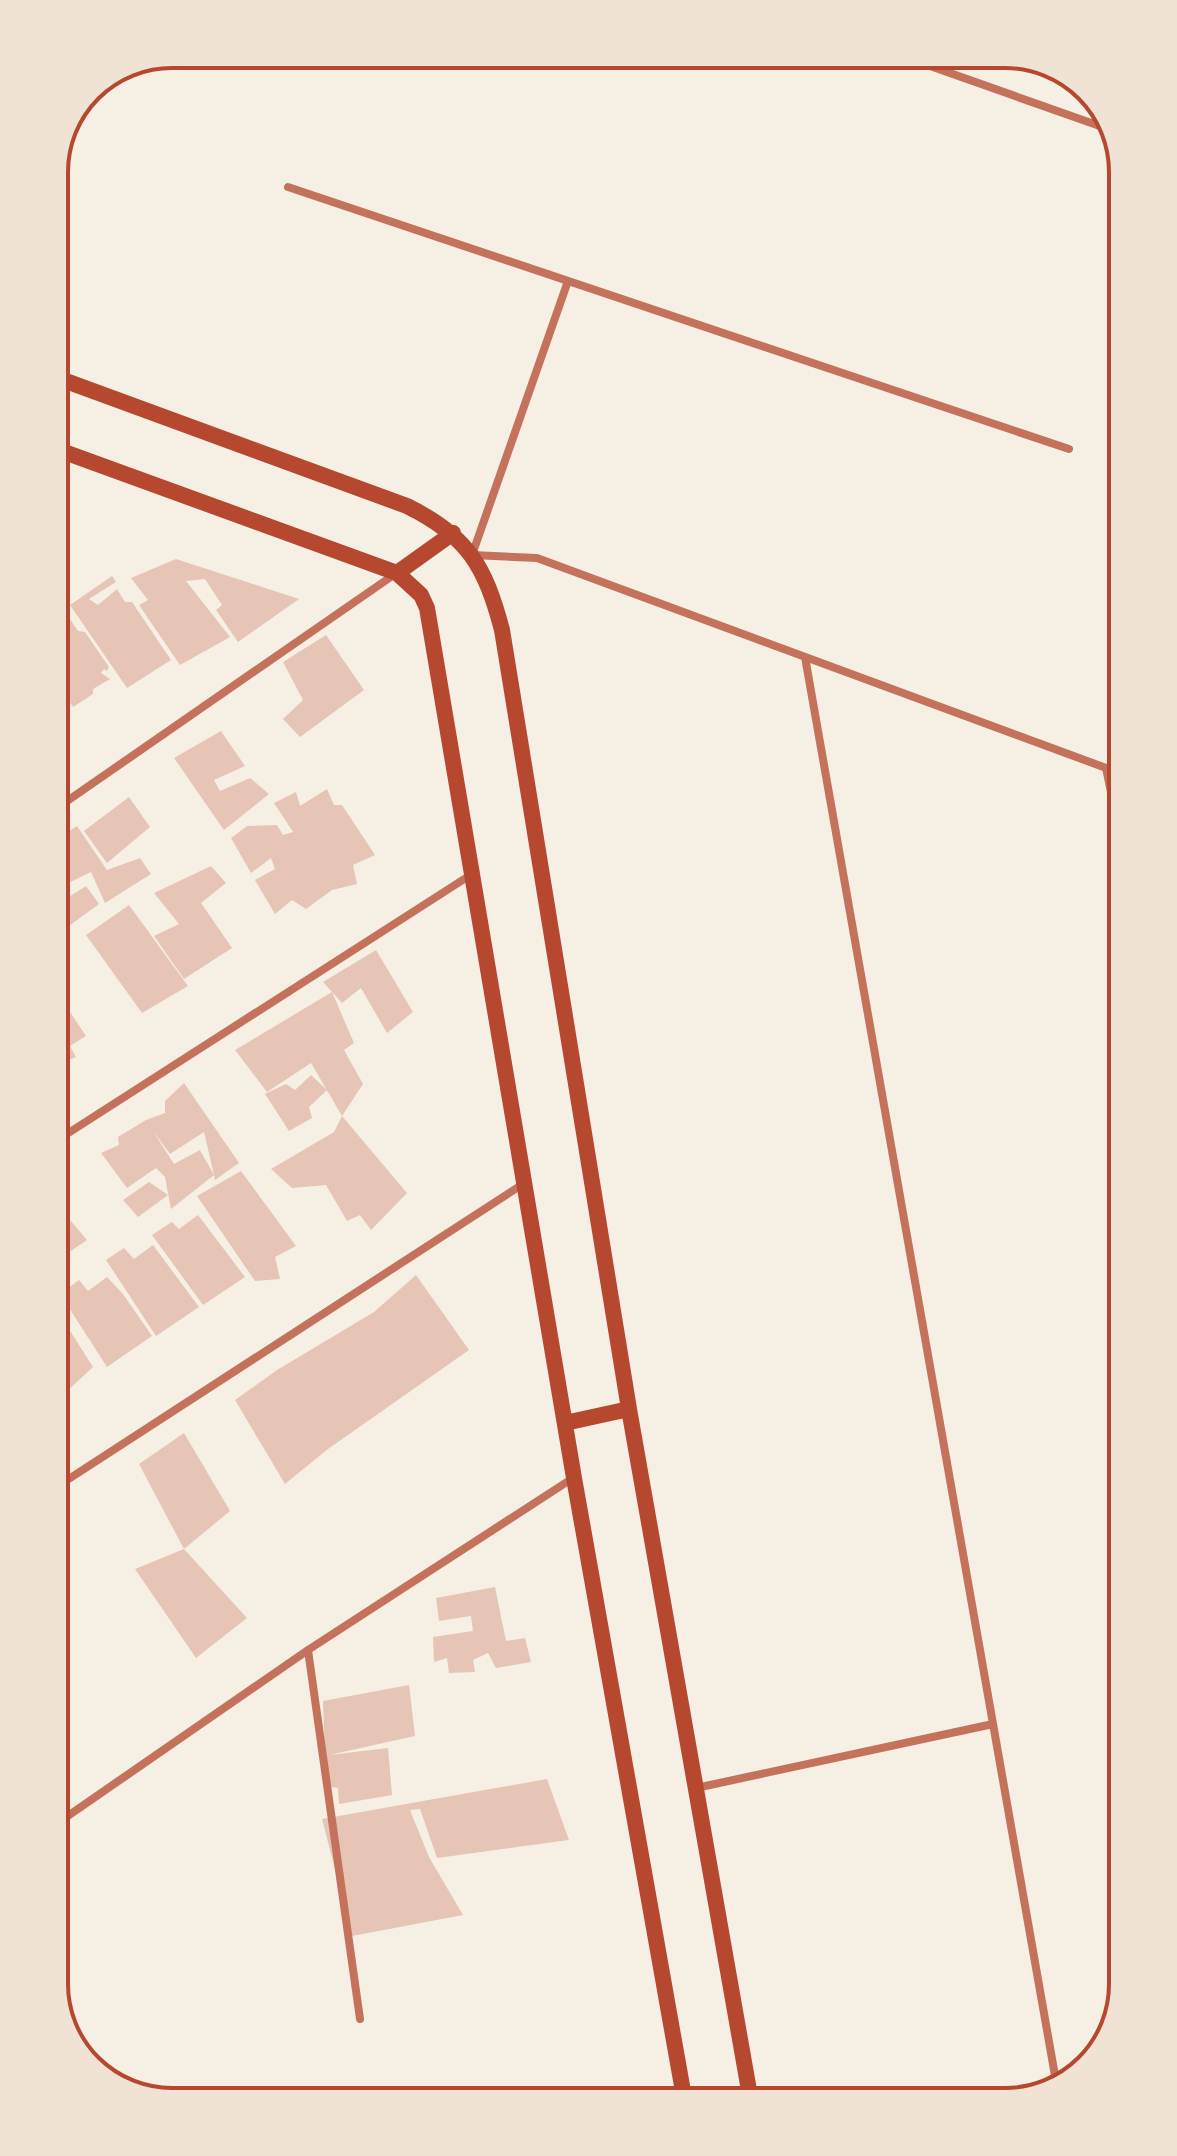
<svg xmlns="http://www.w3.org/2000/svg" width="1177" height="2156" viewBox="0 0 1177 2156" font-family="'Alegreya Sans',sans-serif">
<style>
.building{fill:#e6c5b7;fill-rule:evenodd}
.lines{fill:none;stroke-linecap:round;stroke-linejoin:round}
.minor{stroke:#c5725c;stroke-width:8}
.secondary{stroke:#b5482f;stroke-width:16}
.rim{fill:none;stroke:#b5482f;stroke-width:4}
</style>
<rect width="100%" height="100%" fill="#f6efe4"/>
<path class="building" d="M176,559l123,40 -61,43 -22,-32 6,-5 -17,-26 -19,2 44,56 -50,28 -41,-60 9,-5 -17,-22z
M112,576l4,6 -27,17 9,6 19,-16 8,13h7l39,58 -44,28 -57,-83z
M68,616l10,15 7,1 24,35 -2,4 -3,-2 -3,4 9,6 -17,10v5l-20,13 -16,-23 -1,-60z
M326,635l38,55 -64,47 -17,-18 20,-19 -20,-38z
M221,731l24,35 -31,14 6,11 30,-13 19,16 -45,36 -50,-72z
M327,789l7,16h8l33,50 -22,10 4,19 -25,6 -26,19 -14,-9 -17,14 -20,-34 20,-11 -4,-11 -20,15 -20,-35 16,-12 30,-1 6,10 10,-3 -19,-29 22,-11 4,14z
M129,797l21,30 -43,36 -23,-32z
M77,826l30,44 33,-12 11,16 -46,29 -14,-31 -33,16 -1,-49z
M211,866l15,17 -25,20 31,45 -48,31 -30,-43 25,-12 -25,-31z
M86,886l13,18 -41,30v-38l4,5z
M129,905l59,81 -46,27 -56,-78z
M376,950l37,62 -26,21 -26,-45 -19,15 -19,-21z
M332,992l22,51 -10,7 19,34 -21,32 -31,-53 -44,29 -32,-42z
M58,994l28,42 -16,10 6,11 -17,7z
M311,1075l16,15 -18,17 3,11 -23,13 -24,-37 21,-10 9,6z
M184,1083l55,80 -24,17 -1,-5 -43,34 -6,-32 -9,-9 -29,20 -26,-35 18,-8 -1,-8 28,-17 19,-7v-12zM153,1131l17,23 34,-22 10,43 -14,-25 -26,14z
M342,1116l65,77 -36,37 -11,-15 -13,6 -21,-36 -34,3 -21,-19 63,-37z
M241,1171l55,75 -21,11 5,22 -25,2 -58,-85z
M149,1182l19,13 -30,22 -15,-17z
M64,1213l23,27 -28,19v-43z
M198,1215l47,62 -42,28 -51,-70 20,-13 7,7z
M153,1245l46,62 -43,29 -50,-76 18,-12 10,11z
M416,1275l53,75 -141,99 -43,35 -50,-84 42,-30 97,-58z
M107,1277l16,17 29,42 -45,31 -47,-73 19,-14 9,11z
M60,1315l33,52 -28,26 -5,-6z
M184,1433l46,78 -46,38 -45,-85z
M184,1549l63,69 -51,40 -61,-89z
M495,1587l11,54 19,-3 6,24 -35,6 -8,-15 -15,7 2,12 -26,1 -2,-15 -13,4 -1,-25 40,-6 -2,-15 -32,5 -3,-23z
M409,1685l6,51 -86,19 59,-7 4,47 -53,9 -1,-16 -12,-2 -3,-85z
M547,1779l22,61 -132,18 -17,-49 -10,1 19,47 34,58 -116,22 -11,-64 -14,-54z"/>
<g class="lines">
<path class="minor" d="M896,54l218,77
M288,187l781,262
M568,281l-96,274 65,3 580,214
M805,657l252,1430
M1106,768l11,53
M57,808l338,-234
M59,1139l413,-265
M61,1484l462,-300
M308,1650l52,369
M696,1788l297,-64
M62,1820l246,-170 265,-172"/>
<path class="secondary" d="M55,377l352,129c61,30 78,60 95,124l127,779 121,687
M56,449l341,124 24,22 6,13 147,870 110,619
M397,573l56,-40
M565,1423l64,-14"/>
</g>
<path d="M0 0H1177V2156H0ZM172 68H1005A104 104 0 0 1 1109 172V1984A104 104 0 0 1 1005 2088H172A104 104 0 0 1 68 1984V172A104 104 0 0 1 172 68Z" fill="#f1e2d6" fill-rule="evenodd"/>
<path class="rim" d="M172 68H1005A104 104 0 0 1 1109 172V1984A104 104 0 0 1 1005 2088H172A104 104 0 0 1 68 1984V172A104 104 0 0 1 172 68Z"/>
</svg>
